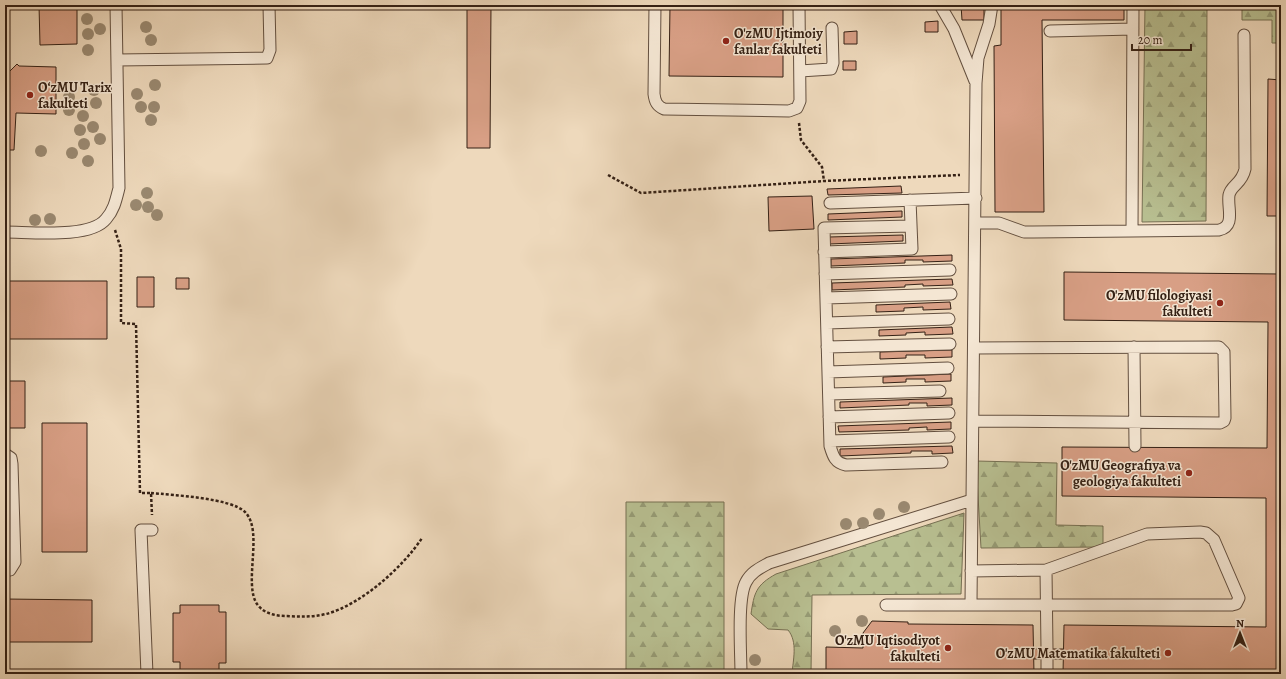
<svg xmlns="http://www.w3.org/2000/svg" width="1286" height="679" viewBox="0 0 1286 679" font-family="Alegreya,serif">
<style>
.forest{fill:url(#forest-firs);stroke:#767053}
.building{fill:#d89f85;stroke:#352115}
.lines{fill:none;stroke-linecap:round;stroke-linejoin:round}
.service-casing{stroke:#634f3f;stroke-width:13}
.path{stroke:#352115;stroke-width:2.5;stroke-dasharray:3 2;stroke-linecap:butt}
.service{stroke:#f4e6d3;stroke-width:11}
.tree{fill:#9a8971}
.poi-dot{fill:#8f2418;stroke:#f4e6d3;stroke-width:1.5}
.labels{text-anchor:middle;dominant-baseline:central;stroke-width:3;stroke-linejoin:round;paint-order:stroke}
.poi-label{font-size:14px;font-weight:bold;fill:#352115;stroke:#f4e6d3;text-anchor:end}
</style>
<defs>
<pattern id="forest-firs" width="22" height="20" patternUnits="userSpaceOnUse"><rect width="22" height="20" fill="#b8bf91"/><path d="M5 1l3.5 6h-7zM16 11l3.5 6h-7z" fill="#969b75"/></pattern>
</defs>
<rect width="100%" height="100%" fill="#eed9bc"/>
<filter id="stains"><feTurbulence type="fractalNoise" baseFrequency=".005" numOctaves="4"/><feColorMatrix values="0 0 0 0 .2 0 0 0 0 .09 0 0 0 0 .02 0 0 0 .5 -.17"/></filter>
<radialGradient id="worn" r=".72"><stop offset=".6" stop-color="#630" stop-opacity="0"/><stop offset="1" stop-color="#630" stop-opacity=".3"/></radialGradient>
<path class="forest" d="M1145,5h62l-1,216 -64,1z
M1242,5h39v38h-9v-23h-30z
M976,461l81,2 -1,62 47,1v21l-122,1z
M626,502h98v172h-98z
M964,513l-3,81 -149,1 -1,79h-19c1,-14 6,-32 -4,-44l-20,-1 -17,-15c3,-21 5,-29 25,-40z"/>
<path class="building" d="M39,5h38v39l-37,1z
M467,5h24l-1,143h-23z
M670,5h113v72l-114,-1z
M961,5h23v15h-22z
M1001,5h123v15h-82l2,192h-49l-1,-166 7,-1z
M938,21v11h-13v-10z
M857,31v13h-13v-12z
M843,61h13v9h-13z
M17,64l2,2 37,1v47l-40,-1 -2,37h-9v-74z
M1268,79l13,1v136h-14z
M901,186l1,7 -74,2 -1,-6z
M812,196l2,33 -45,2 -1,-34z
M902,211v6l-74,3v-6z
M903,235v6l-74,3v-7z
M952,255v6l-29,1v-2h-18v3l-74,3v-7z
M1064,272l217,2v400h-218l1,-49 202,2v-129l-204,-2v-49l205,1 1,-126 -204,-2z
M137,277h17v30h-17z
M176,278h13v11h-13z
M952,279l1,6 -30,1v-2l-18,1v2l-73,3v-7z
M5,281h102v58h-102z
M950,302l1,7 -28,1v-3l-19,1v3l-28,1v-7z
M952,327l1,7 -28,1v-3l-19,1v2l-27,1v-6z
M952,350v7l-27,1v-3h-19v3l-26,1v-7z
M951,374v7l-26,1v-3h-19v3l-23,1v-6z
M5,381h20v47h-20z
M952,398v7l-25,1v-3h-18v2l-69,3v-6z
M951,422v7l-24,1v-3l-18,1v2l-70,2 -1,-6z
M42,423h45v129h-45z
M952,446l1,7 -21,1v-3h-21v2l-71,3v-7z
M5,599l87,1v42h-87z
M180,605h39v7h7v51h-7v8h-39v-9h-7v-49h7z
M872,621l36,1v2l125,1 1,49h-171v-3l-37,-1v-23l37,1v-15z
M1034,649h29v10h-29z"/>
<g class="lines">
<defs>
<path id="service" d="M655,5l-1,89c1,8 3,12 10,15l125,2 8,-3 3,-7 -1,-96
M940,5l14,24 21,52
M1050,31l83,-2
M117,60l150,-2 3,-8 -1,-45
M800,71l31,-2 2,-6 -1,-35
M830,203l146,-5
M976,223h23l25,9h9l99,-1 1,-226
M911,226l-87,2 6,218c3,10 5,17 16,19l96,-3
M1132,231l87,-1c17,-4 8,-22 10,-35 2,-10 13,-11 16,-26l-1,-134
M5,232c25,0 85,7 101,-13 8,-9 10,-19 13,-31l-3,-183
M824,252l88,-3 -2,-49
M825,274l125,-4
M826,298l125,-4
M827,323l122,-4
M827,347l123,-3
M1134,347l1,99
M828,372l120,-4
M829,394l111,-3
M829,417l120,-4
M973,421l247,2 4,-2 1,-3 -1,-66 -5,-5 -245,1
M830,441l119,-4
M5,454l6,4 1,6 3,98 -5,8 -5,1
M1046,570l1,79
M971,604l1,-104
M886,605h346l4,-1 3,-6 -25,-58 -8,-7 -6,-1 -53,2 -101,36 -75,1
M1047,659v15
M147,674l-6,-144h11
M741,674c0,-21 -4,-76 5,-92 5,-10 14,-14 23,-19l203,-63 4,-417 2,-25 11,-34 3,-19"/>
</defs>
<use href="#service" class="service-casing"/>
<path class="path" d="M799,123l2,17 21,27 2,14
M608,175l33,18 183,-12 136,-6
M115,230l6,19v74l15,1 4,169h11l1,22
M151,493c21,2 80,5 94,19 19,19 -2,71 12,92 7,10 19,12 30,12 14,1 26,1 39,-2 35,-9 77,-47 96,-76"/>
<use href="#service" class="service"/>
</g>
<g class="tree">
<circle cx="87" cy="19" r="6"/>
<circle cx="146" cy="27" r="6"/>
<circle cx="100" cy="29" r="6"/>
<circle cx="88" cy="34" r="6"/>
<circle cx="151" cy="40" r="6"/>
<circle cx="88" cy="50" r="6"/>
<circle cx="155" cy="85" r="6"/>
<circle cx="94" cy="90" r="6"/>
<circle cx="137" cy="94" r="6"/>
<circle cx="69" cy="97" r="6"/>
<circle cx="96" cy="103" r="6"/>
<circle cx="141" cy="107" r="6"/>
<circle cx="154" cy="107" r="6"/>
<circle cx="69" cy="110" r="6"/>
<circle cx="83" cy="116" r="6"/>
<circle cx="151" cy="120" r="6"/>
<circle cx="93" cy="127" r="6"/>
<circle cx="80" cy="130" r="6"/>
<circle cx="100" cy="139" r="6"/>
<circle cx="84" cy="144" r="6"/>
<circle cx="41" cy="151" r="6"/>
<circle cx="72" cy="153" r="6"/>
<circle cx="88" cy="161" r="6"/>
<circle cx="147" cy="193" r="6"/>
<circle cx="136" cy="205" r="6"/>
<circle cx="148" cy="207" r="6"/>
<circle cx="157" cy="215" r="6"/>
<circle cx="50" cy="219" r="6"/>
<circle cx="35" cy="220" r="6"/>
<circle cx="904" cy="507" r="6"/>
<circle cx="879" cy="514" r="6"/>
<circle cx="863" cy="523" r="6"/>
<circle cx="846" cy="524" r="6"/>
<circle cx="862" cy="621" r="6"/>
<circle cx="835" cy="631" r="6"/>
<circle cx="755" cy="660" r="6"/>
</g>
<g class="poi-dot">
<circle cx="726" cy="41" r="4"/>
<circle cx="30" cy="95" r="4"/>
<circle cx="1220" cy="303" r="4"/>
<circle cx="1189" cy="473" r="4"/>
<circle cx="948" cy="648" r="4"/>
<circle cx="1168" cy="653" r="4"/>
</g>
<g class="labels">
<g class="poi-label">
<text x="734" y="33" text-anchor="start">O'zMU Ijtimoiy<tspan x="734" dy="16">fanlar fakulteti</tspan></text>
<text x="38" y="87" text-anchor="start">OʻzMU Tarix<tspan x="38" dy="16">fakulteti</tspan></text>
<text x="1212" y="295">O'zMU filologiyasi<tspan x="1212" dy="16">fakulteti</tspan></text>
<text x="1181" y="465">O'zMU Geografiya va<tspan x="1181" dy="16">geologiya fakulteti</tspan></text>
<text x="940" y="640">O'zMU Iqtisodiyot<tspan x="940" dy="16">fakulteti</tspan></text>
<text x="1160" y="653">O'zMU Matematika fakulteti</text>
</g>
</g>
<rect width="1286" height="679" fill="none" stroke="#eed9bc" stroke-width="20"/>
<rect x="6" y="6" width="1274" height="667" fill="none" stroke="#352115" stroke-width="2"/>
<rect x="10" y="10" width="1266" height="659" fill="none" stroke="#352115"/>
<g transform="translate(1240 633)" stroke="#f4e6d3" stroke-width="3" paint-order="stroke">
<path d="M0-3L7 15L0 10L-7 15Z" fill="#352115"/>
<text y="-6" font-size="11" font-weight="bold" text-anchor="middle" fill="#352115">N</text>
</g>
<path d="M1132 44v6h59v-6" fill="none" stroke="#352115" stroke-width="2"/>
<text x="1138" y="44" font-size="12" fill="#352115" stroke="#f4e6d3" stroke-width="3" paint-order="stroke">20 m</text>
<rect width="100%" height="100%" filter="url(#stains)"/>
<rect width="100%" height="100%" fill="url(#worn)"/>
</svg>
